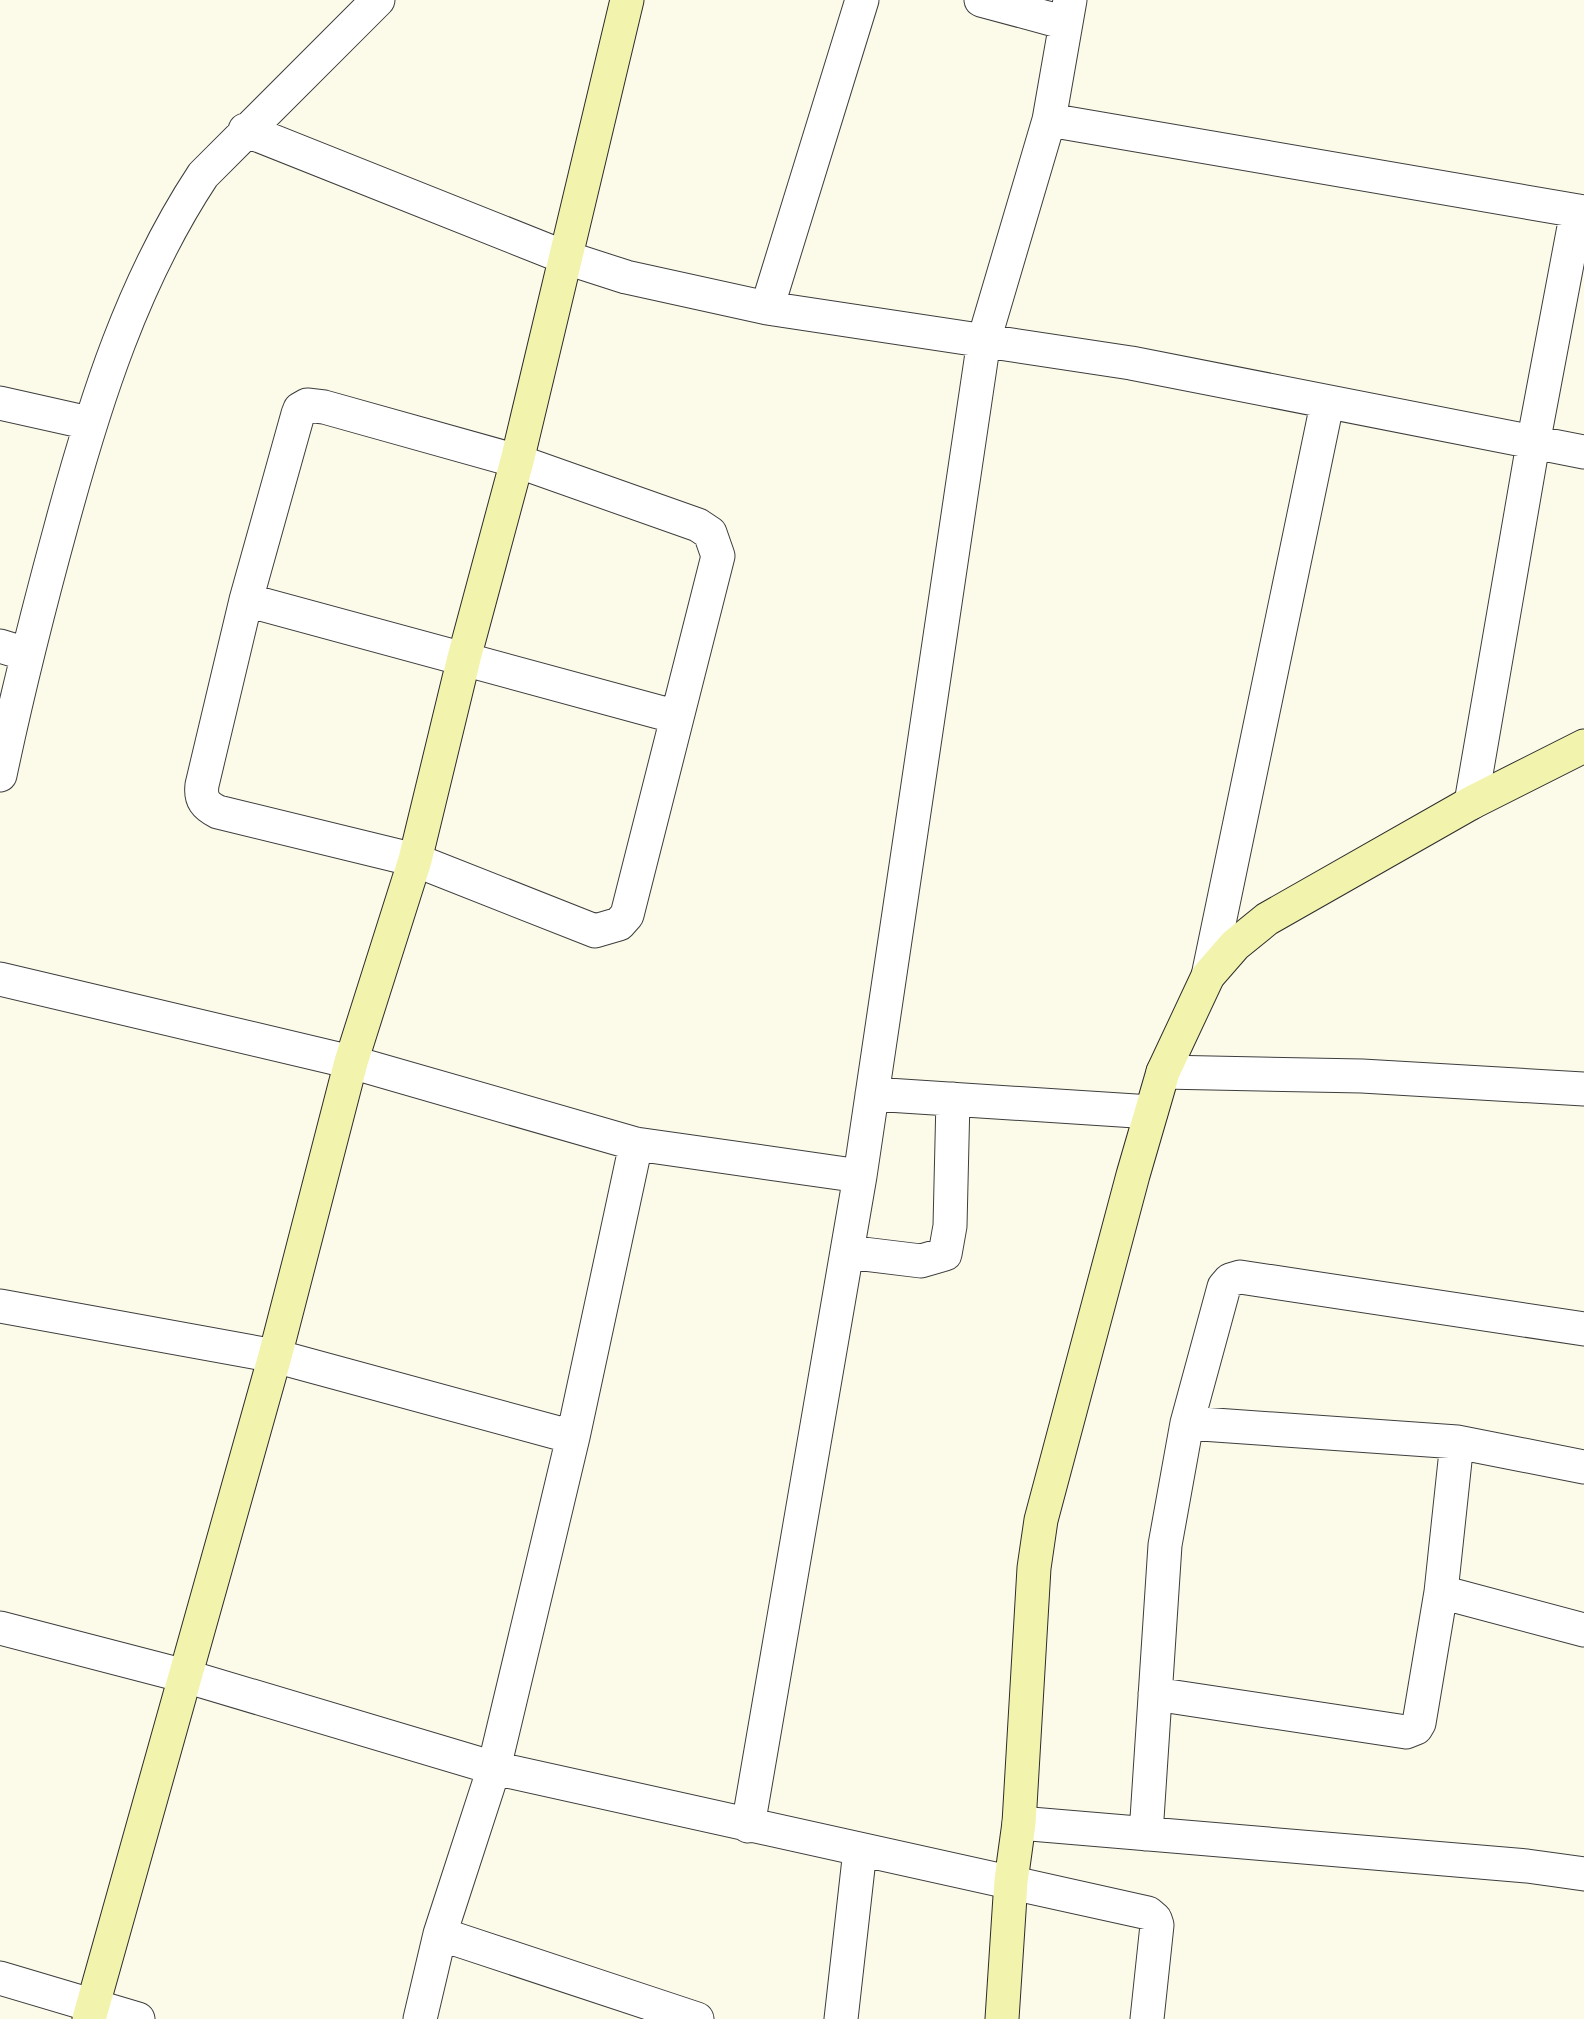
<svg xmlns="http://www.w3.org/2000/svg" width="1584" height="2019" viewBox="0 0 1584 2019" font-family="Lora,serif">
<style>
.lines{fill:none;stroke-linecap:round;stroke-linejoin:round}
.street-casing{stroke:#3d3d3d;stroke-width:35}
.secondary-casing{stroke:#2c2c2c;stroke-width:35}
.street{stroke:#fff;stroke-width:33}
.secondary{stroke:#f2f3ad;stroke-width:33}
</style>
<rect width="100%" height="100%" fill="#fcfbe9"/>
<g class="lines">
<defs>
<path id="street" d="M981,0l85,23
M1049,120l535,92
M245,130l319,127 62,20 141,31 364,55 453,89
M767,308l95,-308
M0,403l89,20
M307,405l17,2 193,54 181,64 12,8 8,23 -91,359 -8,9 -24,7 -180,-71 -197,-48c-12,-6 -18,-12 -16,-27l44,-185 52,-186 2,-5z
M246,600l431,117
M0,646l26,8
M0,775c18,-85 39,-168 62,-252 33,-122 71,-242 141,-348l175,-175
M1471,803l62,-359 44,-233
M1208,976l119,-572
M0,979l351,83 285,82 224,32
M1163,1072l199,4 222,13
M872,1094l279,18
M847,1252l74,9 24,-7 5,-28 3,-127
M0,1306l275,50 298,81
M1187,1423l270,19 127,25
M1441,1592l143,38
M0,1628l185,48 309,92 654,145 7,6 2,6 -10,94
M1155,1694l251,38 10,-4 3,-5 22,-131 16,-150
M1019,1823l508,43 57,8
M748,1826l112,-650 124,-836 65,-220 21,-120
M1146,1834l19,-289 22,-122 37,-136 6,-7 10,-3 344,52
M440,1934l257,85
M0,1978l138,41
M420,2019l20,-85 54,-166 79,-331 63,-293
M841,2019l19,-169"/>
<path id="secondary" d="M89,2019l186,-663 76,-294 64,-202 49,-202 53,-197 110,-461
M1002,2019l9,-138 8,-58 15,-255 7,-48 92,-345 30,-103 45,-96 27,-31 32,-26 204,-116 113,-57"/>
</defs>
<use href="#street" class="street-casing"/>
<use href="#secondary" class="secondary-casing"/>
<use href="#street" class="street"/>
<use href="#secondary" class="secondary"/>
</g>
</svg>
